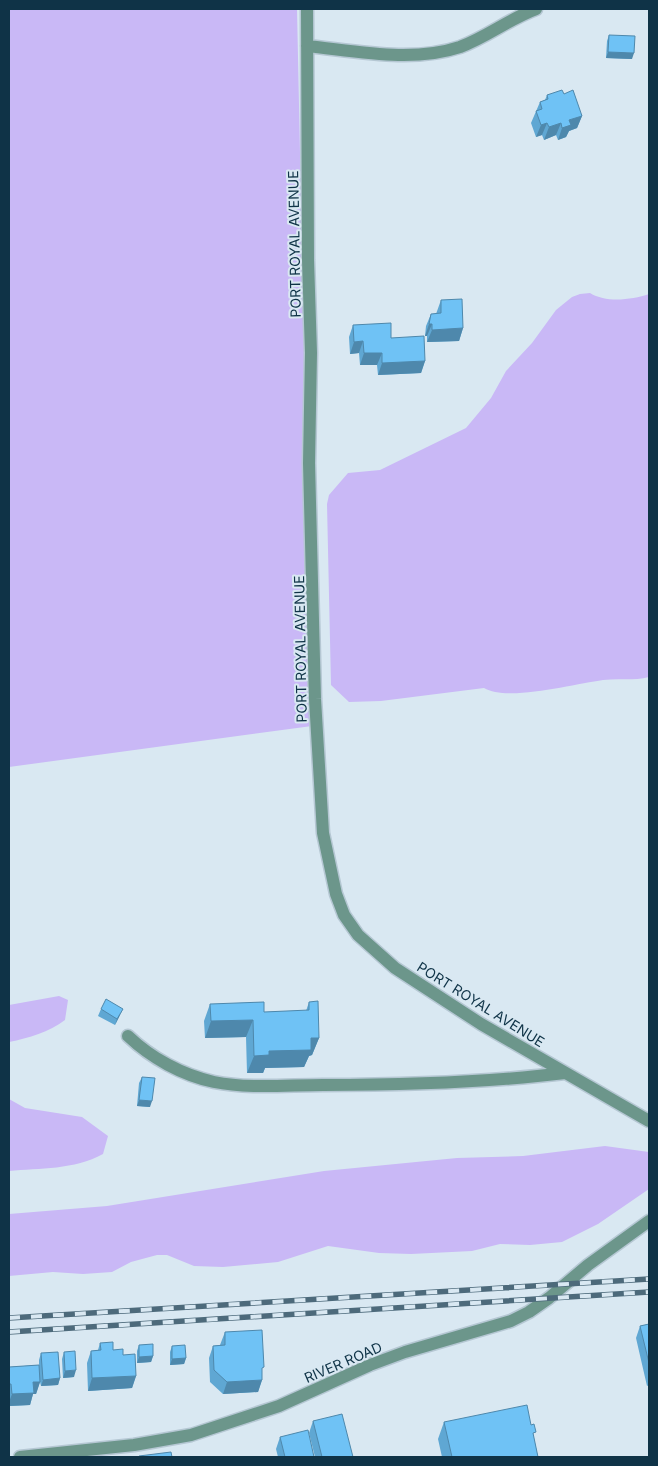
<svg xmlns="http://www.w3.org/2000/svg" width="658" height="1466" viewBox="0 0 658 1466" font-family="Inter,sans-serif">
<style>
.green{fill:#c9b8f6}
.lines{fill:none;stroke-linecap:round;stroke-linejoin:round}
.minor-casing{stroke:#b5c7d3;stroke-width:15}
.minor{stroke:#6c968b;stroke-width:12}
.rail-casing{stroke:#4d6a7b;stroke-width:5.5}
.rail{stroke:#d9e8f2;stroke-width:4;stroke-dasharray:11;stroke-linecap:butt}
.wall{fill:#5fa7d3}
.shaded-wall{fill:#4e88ac}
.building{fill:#6fc2f5;stroke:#4e88ac}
.labels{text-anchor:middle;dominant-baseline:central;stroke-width:4;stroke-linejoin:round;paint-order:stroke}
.street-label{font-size:14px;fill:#0f3347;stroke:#d9e8f2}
</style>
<rect width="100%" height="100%" fill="#d9e8f2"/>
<path class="green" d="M9,9h288l15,717 -303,41z
M590,293c16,10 41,7 59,1v383c-15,4 -31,1 -46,3 -29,4 -96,22 -119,8l-103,13 -32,1 -18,-17 -4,-181 2,-9 19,-22 32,-3 86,-42 25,-30 15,-27 26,-28 24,-33 16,-13 8,-3z
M59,996l9,4 -3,20c-16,12 -36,18 -56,22v-37z
M9,1099l16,9 57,9 26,19 -5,18c-29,16 -63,14 -94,17z
M605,1146l44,6v37l-51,35 -36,18 -32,3 -30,-1 -28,7 -61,3 -32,-1 -51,-7 -50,16 -55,5 -29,-1 -27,-11h-10l-26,7 -19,10 -29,2 -30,-2 -44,4v-62l98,-8 217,-35 133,-13 66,-2z"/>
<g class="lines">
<defs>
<path id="minor" d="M307,9l1,251 3,93 -2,110 6,236 8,134 13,61 8,21 14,20 37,33 86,56 168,97
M307,46c49,5 105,17 153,1 27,-10 49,-28 76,-38
M128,1036c23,22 54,39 86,46 35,7 73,3 109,3 81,0 161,-2 242,-12
M20,1457l114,-12 57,-10 88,-29 91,-41 35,-13 106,-31 18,-9 20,-14 39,-33 61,-44"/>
</defs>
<use href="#minor" class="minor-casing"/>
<use href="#minor" class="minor"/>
<defs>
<path id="rail" d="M9,1318l640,-39
M9,1332l640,-40"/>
</defs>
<use href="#rail" class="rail-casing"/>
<use href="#rail" class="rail"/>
</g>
<path class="wall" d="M609,35l23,24 -26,-1 1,-17z
M564,94l18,22 -5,12 -8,3 -3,6 -8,3 -2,-5 -12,5 -2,-5 -6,2 -5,-14 9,-21 5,-2 2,-5z
M441,300l22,28 -4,13 -32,1v-6h-2l1,-10 5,-12h5z
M353,325l38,13 34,23 -4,12 -43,2 -1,-10h-17l-1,-12 -9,1 -1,-17z
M309,1002l10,36 -7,17 -3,1 -5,11 -39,1 -2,5h-16l-1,-36 -41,1 -1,-17 6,-17 54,8 42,-1z
M101,1009l19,6 -5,10 -17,-9z
M142,1077l8,30 -13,-1 2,-23z
M649,1324v61l-2,1 -11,-48 4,-12z
M225,1332l37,41v7l-4,12 -35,2 -13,-12 -1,-24 4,-12 7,-1z
M100,1343l23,12 13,21 -4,12 -44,3 -1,-28 4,-12 7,-1z
M139,1345l14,11 -2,6 -14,1v-12z
M172,1346l14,12 -2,6 -14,1v-13z
M64,1352l10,25 -11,1 -1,-19z
M41,1353l19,25 -2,7 -17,1 -1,-4 -4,12h-3l-3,11 -21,1v-39l30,-2v-5z
M313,1421l40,36h-38l-6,-24z
M444,1422l87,3 7,32h-96l-4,-18z
M280,1437l34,20h-36l-2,-8z"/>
<path class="shaded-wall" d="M608,52l26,1 -2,6 -26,-1z
M582,116l-5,12 -8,3 -3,6 -8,3 4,-12 7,-8z
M547,123l-5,12 -6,2 5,-12z
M561,123l-5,12 -12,5 5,-13z
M429,324h3l-5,12h-2z
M463,328l-4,13 -32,1 5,-12z
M363,341l-4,12 -9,1 4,-12z
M364,353h18l-5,12h-17z
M425,361l-4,12 -43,2 4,-12z
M123,1009l-8,16 2,-6z
M253,1020l-7,17 -41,1 6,-17z
M311,1038h8l-7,17 -3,1 -5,11 -39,1 -2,5h-16l7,-17z
M139,1100l13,1 -2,6 -13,-1z
M153,1356l-2,6 -14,1 2,-6z
M186,1358l-2,6 -14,1 2,-6z
M76,1370l-2,7 -11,1 2,-7z
M136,1376l-4,12 -44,3 4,-13z
M60,1378l-2,7 -17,1 2,-6z
M262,1380l-4,12 -35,2 4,-12z
M33,1382h7l-4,12h-3l-3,11 -21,1v-4l3,-8z"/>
<path class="building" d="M609,35l26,1 -1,17 -26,-1z
M562,90l2,4 9,-4 9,26 -13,4 2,5 -9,3 -1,-5 -12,4 -2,-4 -6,2 -5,-14 6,-2 -2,-7 8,-3 -1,-4z
M462,299l1,29 -31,2v-6h-3l2,-10 10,-1v-13z
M391,323v15l33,-2 1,25 -43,2v-10h-18l-1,-12 -9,1 -1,-17z
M106,999l17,10 -6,10 -16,-10z
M318,1001l1,37h-8v12l-42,1v4l-15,1 -1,-36 -42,1 -1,-17 54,-2v10l45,-2v-8z
M142,1077l13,1 -3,23 -13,-1z
M649,1324v39l-9,-37z
M262,1330l2,37 -2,1v12l-35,2 -13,-12 -1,-24 12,-1v-13z
M113,1342v8l10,-1v6l12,-1 1,22 -44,2 -1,-27 10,-1 -1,-7z
M153,1344v12l-14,1v-12z
M185,1345l1,13 -14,1v-13z
M75,1351l1,19 -11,1 -1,-19z
M58,1352l2,26 -17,2 -2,-27z
M39,1365l1,17h-7l1,11 -22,1 -1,-10h-2v-17z
M527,1405l4,20 3,-1 2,8 -3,1 5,24h-86l-8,-35z
M342,1414l11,43h-31l-9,-36z
M308,1430l6,27h-29l-5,-20z
M171,1452l1,5h-32l-1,-1z"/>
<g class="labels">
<g class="street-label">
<text transform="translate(294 244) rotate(-91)">PORT ROYAL AVENUE</text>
<text transform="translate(300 649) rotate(-91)">PORT ROYAL AVENUE</text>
<text transform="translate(481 1004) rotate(32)">PORT ROYAL AVENUE</text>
<text transform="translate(343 1362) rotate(-23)">RIVER ROAD</text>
</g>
</g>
<rect width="658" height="1466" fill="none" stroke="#0f3347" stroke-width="20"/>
</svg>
